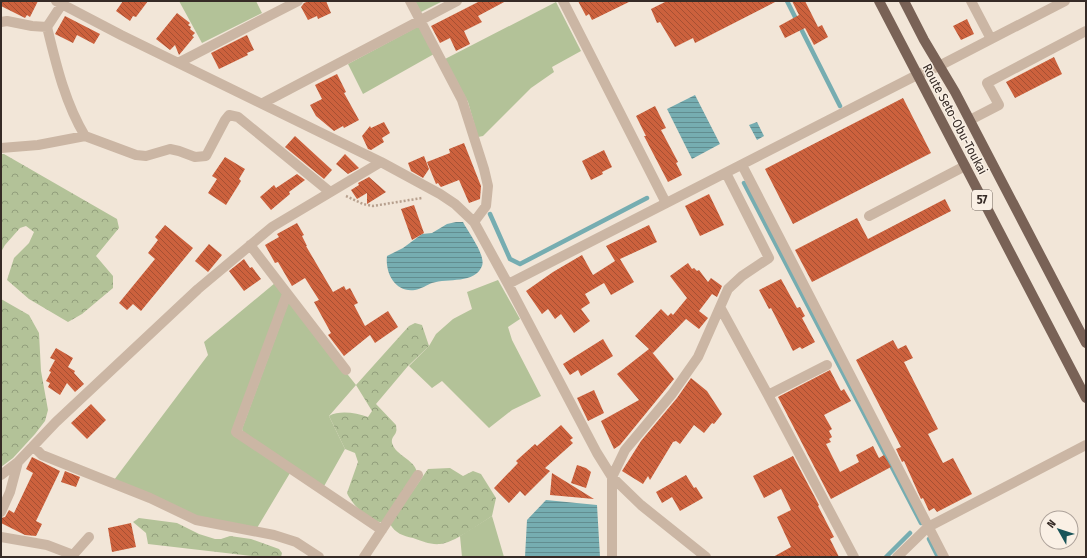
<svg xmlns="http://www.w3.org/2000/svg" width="1087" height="558" viewBox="0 0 1087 558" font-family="'Fira Sans Condensed',sans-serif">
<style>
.grass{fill:#b3c298}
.forest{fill:url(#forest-crowns)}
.water{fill:url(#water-rules)}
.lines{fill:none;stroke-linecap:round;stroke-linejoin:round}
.stream{stroke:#76adb1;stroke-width:4.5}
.building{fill:url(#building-back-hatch)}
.path{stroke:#b7a08e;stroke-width:2.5;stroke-dasharray:2 2;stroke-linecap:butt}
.minor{stroke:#cbb6a4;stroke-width:10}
.major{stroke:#796256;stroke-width:10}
.labels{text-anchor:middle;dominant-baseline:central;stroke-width:3;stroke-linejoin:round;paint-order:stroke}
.shield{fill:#faf0e5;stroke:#71665f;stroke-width:1}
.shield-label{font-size:12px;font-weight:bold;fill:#362b26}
.street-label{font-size:13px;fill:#362b26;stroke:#faf0e5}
</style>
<defs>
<pattern id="forest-crowns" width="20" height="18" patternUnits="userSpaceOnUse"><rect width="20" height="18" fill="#b3c298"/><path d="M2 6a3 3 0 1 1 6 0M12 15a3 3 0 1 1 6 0" fill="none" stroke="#929e7c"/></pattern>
<pattern id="water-rules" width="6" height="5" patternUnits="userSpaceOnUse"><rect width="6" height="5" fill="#76adb1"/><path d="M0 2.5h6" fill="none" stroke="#628d90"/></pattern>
<pattern id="building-back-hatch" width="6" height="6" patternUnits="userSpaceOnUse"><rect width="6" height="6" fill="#cc613d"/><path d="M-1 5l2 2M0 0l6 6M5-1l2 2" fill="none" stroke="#a65033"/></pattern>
</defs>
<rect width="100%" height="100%" fill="#f2e6d8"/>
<path class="grass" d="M179,1h77l6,12 -60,30z
M415,1h28l-22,11z
M556,2l25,49 -29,16 2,5 -23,16 -48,48 -5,1 -10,-35 -23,-43z
M419,26l15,28 -71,40 -15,-30z
M498,280l22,39 -12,8 4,13 29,56 -29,14 -23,18 -47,-47 -10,7 -23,-22 20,-20 7,-12 17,-15 19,-10 -5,-17z
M275,283l9,12 -50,130 56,48 -33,55 -56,-10 -87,-38 94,-125 -4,-13z
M289,301l67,84 -27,31 16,33 -22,39 -80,-56 -1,-3z
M492,516l12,41h-42l-2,-21z"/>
<path class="forest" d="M1,154h3l113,65 2,9 -23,28 17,20v12l-31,26 -14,8 -39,-23 -22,-19 7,-22 15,-15 5,-11 -8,-6 -6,2 -15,17 -4,7z
M1,299l28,16 10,18 2,38 7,39 -3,11 -10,13 -22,24 -12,9z
M415,323l7,2 7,21 -21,20 -32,38 20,21c0,2 1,5 0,7 -1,4 -5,5 -4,11 4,13 22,16 25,29l-34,50c-13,2 -31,-18 -36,-29l11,-31 -3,-9 -10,-4 -16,-33c11,-6 27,-3 39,1l4,-6 -16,-26 53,-59z
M450,468l13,8 10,-5 8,3 15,24 -4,18c-11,7 -40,28 -52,28 -9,1 -19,-3 -27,-6 -10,-2 -18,-5 -23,-14l38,-55z
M139,518l38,5 22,11 16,5h6l9,-3 21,3 28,10 3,4 -1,4h-20l-113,-13 -2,-11 -13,-11z"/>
<path class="water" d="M695,95l25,49 -28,15 -25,-50z
M757,122l7,14 -7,4 -8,-15z
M456,222h7c5,10 23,33 19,44 -7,18 -34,12 -50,17 -5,2 -11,6 -17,7 -20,3 -30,-17 -28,-34l16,-8 19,-14 10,-1 15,-9z
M546,500l51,5 3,52h-75l2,-37z"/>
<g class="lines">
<path class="stream" d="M787,1l53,105
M744,183l177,340
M490,214l20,45 10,5 127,-66
M929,539l9,18
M886,557l24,-24"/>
</g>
<path class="building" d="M1,1h37l-8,16 -3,-2 -2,3 -24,-12z
M123,1h25l-12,16 -3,-1 -3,5 -14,-10z
M309,1h17l5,12 -13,6 -1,-3 -9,4 -7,-13 3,-4z
M480,1h26l-28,15 4,6 -18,9 6,13 -14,7 -6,-13 -10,5 -9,-17z
M578,1h53l-39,19 -3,-6 -3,2z
M667,1h110l-82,42 -2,-5 -18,9 -15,-25 -3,1 -6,-14z
M792,1h13l13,26 4,-2 6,12 -14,8 -9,-17 -20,10 -6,-12 20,-11z
M177,13l13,10 -2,2 3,2 -1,2 5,4 -3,3 2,1 -15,18 -4,-10 -5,5 -14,-11z
M65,16l35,18 -6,10 -17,-9 -4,8 -18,-9z
M967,19l7,15 -13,6 -8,-14z
M247,35l7,15 -7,3 1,2 -29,14 -8,-16z
M1054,57l8,17 -47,24 -9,-16z
M337,74l9,18 -2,1 15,27 -15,8 -1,-2 -9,5 -18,-15 -6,-11 12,-6 -7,-14z
M903,98l28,55 -138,71 -28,-55z
M655,106l11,22 -5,2 17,32 -2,1 6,12 -14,7 -24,-46h2l-10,-20z
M384,122l6,11 -8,5 2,4 -13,8 -3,-1 -6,-13 8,-10 1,2z
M295,136l37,34 -8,9 -39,-32z
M464,143l17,43 -1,13 -11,4 -10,-23 -18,7 -1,-1 -2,-3 -2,1 -9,-22 23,-9 -1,-4z
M604,150l8,17 -10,5 1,2 -12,6 -9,-19z
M345,154l14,14 -11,6 -12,-10z
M424,156l5,13 -6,9 -12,-7 -3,-8z
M225,157l20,12 -6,10 2,2 -15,24 -18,-12 9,-14 -5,-3z
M297,174l8,6 -16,12 1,2 -19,16 -11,-13 14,-12 2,3z
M369,177l17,15 -19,12v-11l-10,6 -6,-9 8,-5 -1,-2z
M709,194l15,31 -24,11 -15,-30z
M945,199l6,12 -139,71 -17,-32 62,-32 11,21z
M414,205l10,28 -12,7 -11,-31z
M297,223l7,12 -2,1 5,10h-1l27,46 11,-6 2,4 4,-2 8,15 -4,2 11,21 23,-15 10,16 -23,16 -5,-8 -26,21 -16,-21 3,-2 -17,-31 5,-2 -14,-22 -13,8 -14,-24 -3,1 -10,-18 14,-8 -2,-3z
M165,225l28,23 -52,63 -8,-7 -6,6 -8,-7 36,-44 -7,-6 10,-13 -3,-3z
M649,225l8,17 -37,17 14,23 -23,13 -7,-12 -19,11 5,9 -9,6 9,12 -16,12 -13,-19 -6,5 -7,-10 -6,5 -16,-23 27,-19 29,-17 11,20 22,-14 -9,-15z
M209,244l13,11 -14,17 -13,-11z
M244,259l6,9 2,-1 9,12 -17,12 -15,-20z
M688,263l4,6 2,-1 3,3 2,-1 9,12 3,-4 11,8 -5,11 -5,-3 -13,17 9,7 -9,11 -13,-10 -33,34 -2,-2 23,28 -54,66 -6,4 -13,-28 38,-21 -22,-26 32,-25 -14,-13 26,-27 7,7 3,-3 2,2 14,-17 -17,-22z
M781,279l16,29 3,-1 5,9 -3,2 13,24 -13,7 -2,-2 -7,4 -22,-43 -2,1 -10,-19z
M603,339l10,17 -32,20 -3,-6 -8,5 -7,-11z
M893,340l5,9 8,-4 7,13 -9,4 34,67 -10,5 15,29 10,-5 19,36 -35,18 -3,-4 -5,3 -6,-13 -2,1 -17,-38 -2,1 -6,-13 5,-2 -45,-87z
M56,348l17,10 -5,9 7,4 -1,2 10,11 -9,8 -8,-9 -7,12 -12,-8 2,-4 -4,-2 5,-9 -2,-1 6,-11 -5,-2z
M830,370l11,21 3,-2 7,12 -27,14 8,14 -3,2 3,6 -3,2 2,3 -5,2 14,28 19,-10 -3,-7 17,-9 6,12 5,-3 7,12 -60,32 -53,-102z
M691,378l16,13 15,23 -8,10 -2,-1 -8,10 -10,-8 -14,19 -4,-3 -3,1 -23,38 -2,-4 -5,8 -21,-13 19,-30 36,-43z
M594,390l10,23 -16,8 -11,-23z
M91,404l15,16 -19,19 -16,-16z
M561,425l12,13 -3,2 3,3 -28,25 5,3 -25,25 -5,-5 -11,12 -15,-15 24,-25 -2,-2 19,-17 2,2z
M793,456l26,49 -1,1 16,31 -4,2 9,18h-66l18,-10 -14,-30 14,-7 -10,-21 -17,9 -11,-22z
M32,457l28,14 -24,50 6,3 -6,12 -11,-1 -24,-12v-5l4,-1 4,-7 5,3 19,-40 -7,-4z
M577,465l9,3 5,4 -5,16 -15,-5z
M65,471l15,6 -4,10 -15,-5z
M552,473l42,26 -44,-4z
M686,475l8,13 2,-1 7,11 -23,13 -8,-14 -10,6 -6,-11z
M131,523l5,24 -24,5 -4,-24z"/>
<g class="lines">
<path class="path" d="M346,196l17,8 10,2 49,-8"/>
<path class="minor" d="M56,1l65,34 260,127 59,32 15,10 19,18 34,62 89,169 15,24 29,28 65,52
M64,1l-17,26c9,37 18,76 38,109l51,19 10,1 24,-7 9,2 16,6 11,-1 19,-36 4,-5 9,2 92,75
M410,1l52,99 22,69 4,17 -2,20 -12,16
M563,1l103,202
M971,1l20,38
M1,22l6,-1 25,5 15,1
M178,63l120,-62
M263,103l194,-102
M970,120l29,-15 -12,-22 99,-52
M1,148l37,-3 47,-9
M742,165l202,392
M869,216l96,-50
M250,245l96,125
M508,284l409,-209 22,-9 126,-65
M287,294l-51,138 146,98
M720,307l48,88 86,162
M768,395l59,-30
M33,446l9,9 108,43 46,22 78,15 22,7 23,15
M1,475l17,-13 38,-40 142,-133 74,-62 109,-65
M1,512l9,-20 8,-30
M1,537l46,8 26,10 16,-18
M364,557l54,-82
M612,557v-80l13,-27 47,-56 26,-37 30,-68 14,-13 27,-18 -43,-85
M897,557l31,-30 158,-82"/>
<path class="major" d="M879,1l207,397
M904,1l20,39 31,52 131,251"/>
</g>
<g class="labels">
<rect class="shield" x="972" y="190" width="20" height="20" rx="3"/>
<g class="shield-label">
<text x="982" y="200">57</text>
</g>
<g class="street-label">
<text transform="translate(955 119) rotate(62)">Route Seto-Obu-Toukai</text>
</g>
</g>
<rect width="1087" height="558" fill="none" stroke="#362b26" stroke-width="4"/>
<g transform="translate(1059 530) rotate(309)"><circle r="19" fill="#faf0e5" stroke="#aca199"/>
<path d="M0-3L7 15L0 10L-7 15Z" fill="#1a5459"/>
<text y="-6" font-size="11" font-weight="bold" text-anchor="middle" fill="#362b26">N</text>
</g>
</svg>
